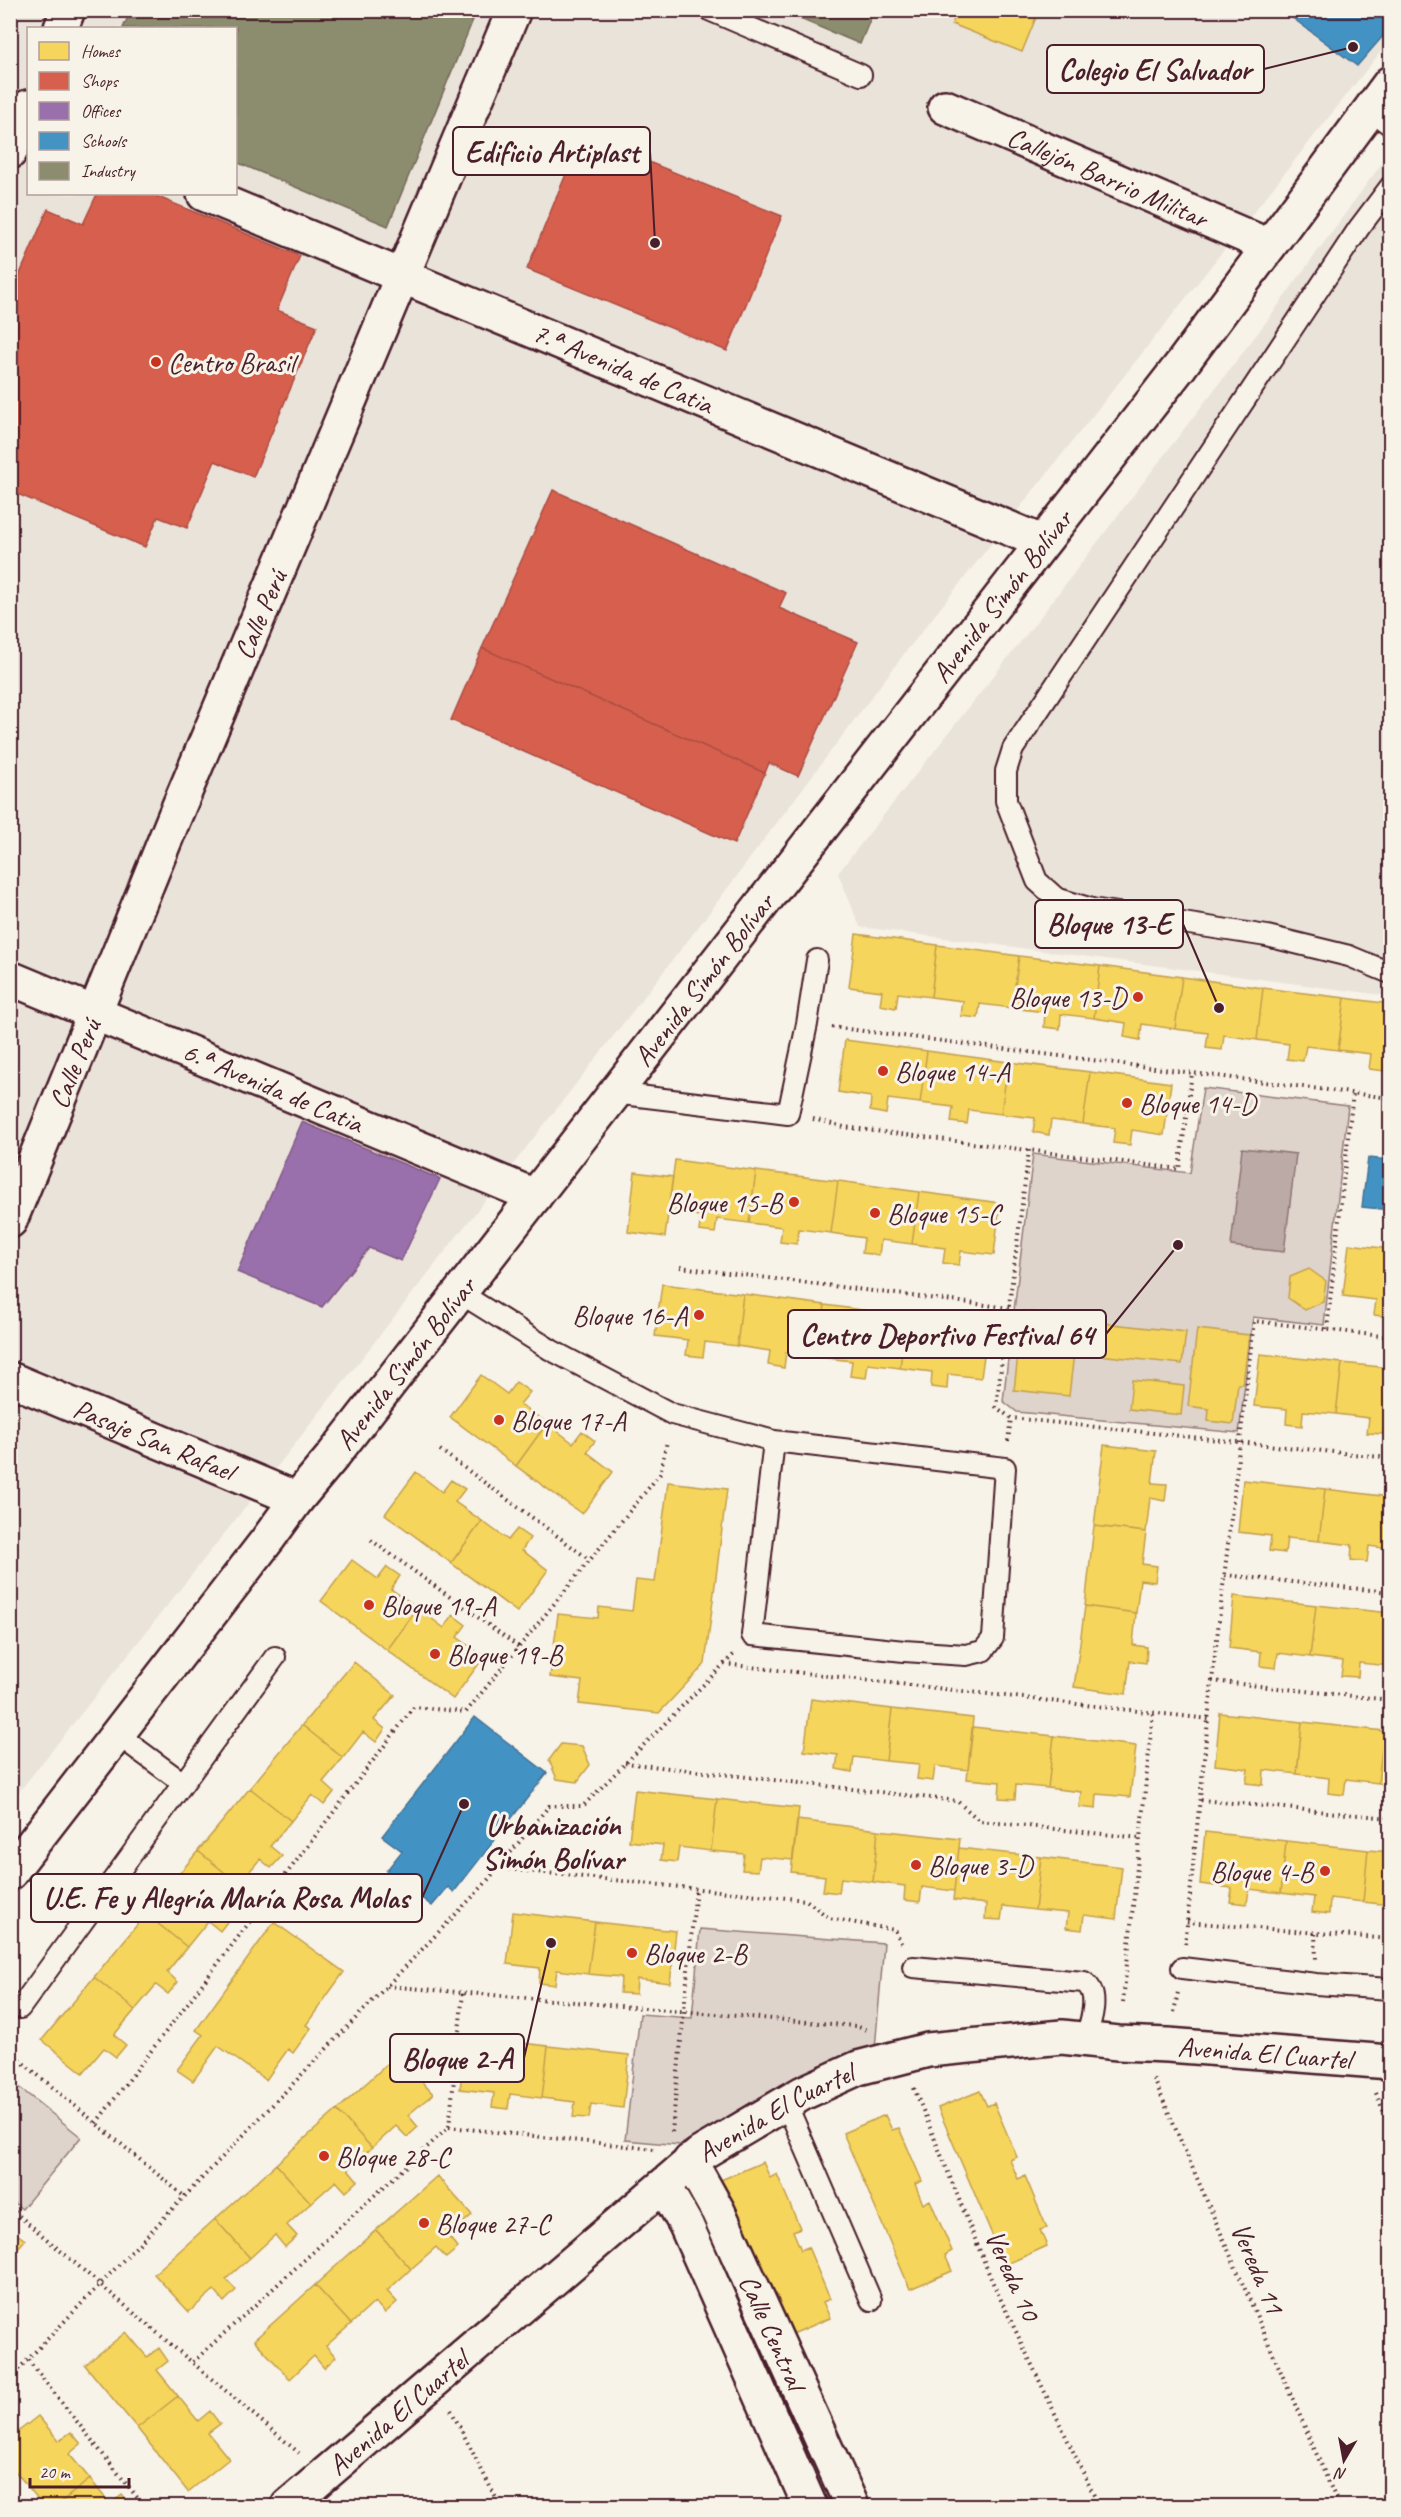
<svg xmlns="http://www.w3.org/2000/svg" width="1401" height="2517" viewBox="0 0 1401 2517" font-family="Caveat,sans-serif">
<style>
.built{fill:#eae3da;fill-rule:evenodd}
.green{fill:#ded4cc;stroke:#947a7c;stroke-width:1.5}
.water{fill:#bcaaa7;stroke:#8e7275;stroke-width:1.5}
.homes{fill:#f6d55c;stroke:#c29e4d;stroke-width:1.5}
.shops{fill:#d6604d;stroke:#ac4c43;stroke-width:1.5}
.offices{fill:#9970ab;stroke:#815885;stroke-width:1.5}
.schools{fill:#4393c3;stroke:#457095;stroke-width:1.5}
.industry{fill:#8c8c6e;stroke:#786b5a;stroke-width:1.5}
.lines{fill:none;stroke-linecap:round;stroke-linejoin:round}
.service-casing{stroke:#4a1f2b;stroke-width:24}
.minor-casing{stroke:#4a1f2b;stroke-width:38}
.secondary-casing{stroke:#4a1f2b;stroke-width:38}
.path{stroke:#4a1f2b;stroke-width:4;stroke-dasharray:1.5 4.5;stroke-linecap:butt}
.service{stroke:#f7f3e8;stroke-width:20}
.minor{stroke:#f7f3e8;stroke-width:33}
.secondary{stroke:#f7f3e8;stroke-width:33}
.poi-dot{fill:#c8321e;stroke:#f7f3e8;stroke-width:2}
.labels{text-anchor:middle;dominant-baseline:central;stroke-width:6;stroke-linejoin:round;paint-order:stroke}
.street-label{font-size:28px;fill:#4a1f2b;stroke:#f7f3e8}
.poi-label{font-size:28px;fill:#4a1f2b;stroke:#f7f3e8;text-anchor:start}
.neighbourhood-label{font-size:30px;font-weight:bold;fill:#4a1f2b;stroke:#f7f3e8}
.leader{fill:none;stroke:#4a1f2b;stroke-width:2}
.callout-dot{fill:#4a1f2b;stroke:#f7f3e8;stroke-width:2}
.callout{fill:#f7f3e8;stroke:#4a1f2b;stroke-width:2}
.callout-label{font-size:30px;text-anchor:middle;font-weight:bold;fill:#4a1f2b}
</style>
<rect width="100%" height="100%" fill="#f7f3e8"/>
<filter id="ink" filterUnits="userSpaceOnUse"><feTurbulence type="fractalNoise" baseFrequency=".0167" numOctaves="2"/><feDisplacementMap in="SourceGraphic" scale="12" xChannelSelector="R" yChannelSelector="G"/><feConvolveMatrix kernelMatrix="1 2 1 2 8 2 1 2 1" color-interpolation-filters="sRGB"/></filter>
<g filter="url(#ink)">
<path class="built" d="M11,11h1379v29l-486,614 -208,276 -437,560 -248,312zM28,28h208v166h-208z
M1390,152v844l-530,-69 -22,-54 203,-257 225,-294z"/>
<path class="green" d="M1203,1088l145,18 -24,219 -71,-8 -14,116 -222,-21 -14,-11 30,-247 157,19z
M700,1929l184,14 -9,106 -70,26 -125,70 -55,-5 15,-126 52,4z
M10,2080l71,57 -59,72 -11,-9z"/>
<path class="water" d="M1242,1148l54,6 -12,98 -53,-6z"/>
<path class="homes" d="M958,10h81l-17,42 -70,-28z
M856,934l81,11 -6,52 -33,-4 -2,15 -16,-3 2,-14 -33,-4z
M937,945l82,11 -7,52 -32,-4 -2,14 -17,-2 2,-15 -32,-4z
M1019,956l81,10 -6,52 -33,-4 -1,15 -16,-2 1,-15 -33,-4z
M1100,966l82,11 -7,52 -33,-5 -2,16 -16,-3 2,-14 -32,-5z
M1182,977l81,11 -6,52 -33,-5 -2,15 -16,-2 2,-15 -33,-4z
M1263,988l82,10 -7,52 -32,-4 -3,15 -16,-2 2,-15 -32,-4z
M1345,998l45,6v53h-3l-2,14 -16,-2 2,-15 -33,-4z
M845,1040l82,11 -7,52 -32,-4 -2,15 -16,-3 1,-14 -33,-5z
M927,1051l81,11 -7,52 -32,-4 -2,14 -16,-2 2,-15 -33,-4z
M1008,1062l82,10 -7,52 -32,-4 -2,15 -16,-3 2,-14 -34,-4z
M1090,1072l81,11 -7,52 -32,-5 -2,15 -17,-2 2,-15 -32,-4z
M675,1160l81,11 -7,52 -32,-4 -2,14 -16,-2 2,-15 -33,-4z
M756,1171l82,10 -7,52 -32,-4 -2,15 -17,-2 2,-15 -33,-4z
M635,1172l38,5 -8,60 -37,-5z
M838,1181l81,11 -7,52 -31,-4 -2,15 -17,-2 2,-15 -33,-5z
M919,1192l81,11 -6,52 -33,-4 -2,14 -16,-2 2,-15 -33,-4z
M1349,1244l41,5v68l-16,-2 2,-15 -33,-4z
M1309,1269l17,12 -3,21 -18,8 -17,-12 2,-21z
M662,1284l81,10 -6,52 -32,-4 -2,15 -17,-2 2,-15 -33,-4z
M743,1294l82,11 -7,52 -32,-5 -2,16 -16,-3 2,-14 -33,-5z
M825,1305l81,11 -6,52 -32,-4 -2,14 -16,-2 2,-15 -34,-4z
M1023,1311l55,7 -9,78 -55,-6z
M906,1316l82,10 -7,52 -33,-4 -1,15 -16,-2 1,-15 -32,-4z
M1084,1321l102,11 -4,32 -102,-11z
M1197,1329l52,6 -6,49h-5l-5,40 -25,-3 1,-12 -21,-3z
M1260,1354l82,9 -6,51 -33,-3 -1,15 -16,-2 1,-15 -33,-3z
M1342,1363l48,5v53l-5,-1 -2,14 -16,-1 2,-15 -33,-4z
M481,1375l26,19 9,-12 14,10 -10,12 27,19 -31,43 -66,-49z
M1132,1380l52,6 -3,29 -52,-6z
M547,1423l26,20 9,-12 13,10 -8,11 26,20 -31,42 -66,-48z
M1104,1445l52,6 -4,32 15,1 -2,17 -15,-3 -4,34 -52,-6z
M416,1472l26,20 9,-12 14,9 -10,13 27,19 -31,42 -66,-49z
M1243,1480l82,9 -6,52 -32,-3 -2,15 -16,-2 2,-15 -33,-4z
M668,1482l59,7 -22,175 -46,49 -80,-9 3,-23 -32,-4 8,-63 40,4 1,-11 33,4 4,-31 19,2z
M1325,1489l65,8v52l-21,-3 -2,16 -16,-2 1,-15 -33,-4z
M482,1521l26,19 9,-11 13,9 -8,12 26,20 -31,42 -66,-49z
M1094,1526l52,6 -4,32 15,2 -2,16 -15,-2 -4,33 -51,-7z
M352,1560l26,19 9,-12 13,9 -9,13 27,19 -31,42 -66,-49z
M1234,1596l82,9 -6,52 -32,-4 -2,15 -16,-2 1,-14 -32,-4z
M1316,1605l74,8v53l-31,-3 -1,14 -17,-1 2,-15 -33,-4z
M1085,1606l51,7 -3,32 14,2 -1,16 -16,-2 -4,33 -52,-7z
M418,1608l26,20 9,-13 13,10 -9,12 27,20 -31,42 -66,-49z
M354,1662l41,33 -21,25 11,9 -9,13 -13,-10 -20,26 -41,-33z
M811,1699l81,10 -6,52 -32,-4 -2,15 -16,-3 2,-14 -34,-4z
M892,1709l81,9 -5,52 -33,-4 -2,15 -16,-2 2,-15 -33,-3z
M1220,1713l82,9 -5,52 -33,-4 -1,15 -17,-2 2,-14 -33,-4z
M1302,1722l82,9 -6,52 -32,-4 -2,16 -16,-2 1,-15 -32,-4z
M302,1725l41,33 -20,24 11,10 -10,13 -12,-10 -21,26 -41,-33z
M973,1727l81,9 -6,52 -32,-3 -1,14 -16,-1 1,-16 -33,-3z
M1384,1731l6,1v53l-12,-2z
M1054,1736l82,10 -6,51 -33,-3 -1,15 -17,-2 2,-15 -33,-4z
M561,1744l21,2 8,19 -13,17 -20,-3 -8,-19z
M250,1788l41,33 -21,25 12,10 -11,12 -11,-9 -21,25 -41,-33z
M635,1790l82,9 -6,52 -32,-4 -2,15 -16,-2 2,-15 -34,-4z
M717,1799l82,9 -6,52 -33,-3 -2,14 -16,-1 2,-16 -33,-3z
M797,1820l81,10 -5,52 -32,-4 -2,15 -16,-2 2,-15 -34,-4z
M878,1830l82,9 -6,52 -32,-4 -2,15 -16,-2 1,-14 -32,-4z
M1205,1832l81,9 -5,52 -32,-4 -2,15 -17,-2 2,-14 -32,-4z
M1286,1841l82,9 -5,52 -33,-4 -1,16 -17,-2 2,-15 -33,-4z
M959,1848l82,9 -6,53 -32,-4 -2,14 -16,-1 1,-15 -33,-4z
M1368,1850l22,2v53l-27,-3z
M198,1851l41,33 -20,25 11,9 -10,13 -12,-10 -21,26 -41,-33z
M1041,1857l81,10 -6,52 -32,-4 -2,15 -16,-2 2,-15 -33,-3z
M513,1912l82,10 -7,52 -31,-4 -2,15 -16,-2 1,-15 -33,-4z
M146,1914l41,33 -20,25 11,10 -10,12 -12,-9 -21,25 -41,-33z
M274,1922l70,50 -38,53 5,3 -18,25 -5,-4 -22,31 -48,-34 -25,35 -16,-11 26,-35 -7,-5z
M595,1922l81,9 -6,52 -33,-4 -1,15 -16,-1 1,-16 -33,-3z
M94,1977l41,33 -21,25 12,10 -10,12 -12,-9 -21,25 -41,-33z
M466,2037l82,9 -6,52 -32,-4 -2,15 -16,-2 2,-14 -34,-4z
M548,2046l81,9 -6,53 -32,-4 -2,14 -16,-1 2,-15 -33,-4z
M397,2055l36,39 -25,21 10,12 -11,10 -11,-11 -24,22 -35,-38z
M980,2091l7,15 7,-3 23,54 -7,3 8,19 7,-3 22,52 -7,2 7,16 -42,19 -67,-157z
M337,2110l35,38 -24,21 10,12 -12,11 -10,-11 -25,22 -35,-39z
M885,2115l7,15 7,-2 23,53 -7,3 8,20 7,-4 22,51 -7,4 7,16 -42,18 -67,-156z
M763,2162l7,16 7,-4 23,54 -7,3 8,19 7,-3 22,52 -7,3 7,16 -42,18 -67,-156z
M276,2164l35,39 -24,22 10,11 -12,11 -10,-12 -25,23 -35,-39z
M437,2176l35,39 -24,21 10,12 -12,10 -10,-11 -25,22 -35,-39z
M215,2219l35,39 -24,21 10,11 -12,12 -10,-12 -25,22 -35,-38z
M10,2229l15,11 -15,18z
M376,2230l35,39 -24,22 10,11 -12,11 -10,-11 -24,22 -36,-39z
M315,2285l36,39 -25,22 10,11 -12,11 -10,-12 -24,23 -36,-39z
M126,2332l21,25 12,-9 9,13 -11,9 21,26 -41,32 -52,-63z
M178,2396l20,25 12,-10 10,13 -12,9 21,26 -41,33 -51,-64z
M38,2416l21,25 12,-9 10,12 -12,10 21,25 -34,27h-12l-34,-41v-27z
M90,2479l20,25 12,-9 9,11h-75z"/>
<path class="shops" d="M582,135l200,81 -55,135 -200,-82z
M97,194h54l149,62 -23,54 40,16 -64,151 -38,-16 -28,67 -29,-11 -13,30 -135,-56v-17l7,-16 -7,-3v-158l38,-88 35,15z
M553,490l233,103 -7,15 79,34 -60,134 -29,-13 -4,10 -283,-125z
M482,648l283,125 -31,71 -283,-124z"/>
<path class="offices" d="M302,1122l138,57 -39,82 -32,-13 -47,59 -85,-35z"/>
<path class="schools" d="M1282,10h104l4,4v14l-33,38z
M1368,1158l22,2v50l-28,-3z
M475,1717l72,56 -93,119 -6,-5 -16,19 -46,-35 16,-20 -20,-15z"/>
<path class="industry" d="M131,10h346l-89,216 -152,-64v-134h-113z
M795,10h79l-14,34 -67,-28z"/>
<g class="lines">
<defs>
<path id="service" d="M709,10l152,65
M1370,110l20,15
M1390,187l-31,41 -346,521 -7,22v30l31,80 19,17 36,11 175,27 82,20 41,17
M614,1093l174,21 19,-90 10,-64
M460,1293l91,57 121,64 102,27 231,27 -12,170 -10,13 -17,4 -62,-4 -152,-16 22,-194
M118,1735l65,48
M913,1967l171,15c17,11 7,40 1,57
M1182,1968l134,16 74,5
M20,2008l255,-351
M786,2103l85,197"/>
<g id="minor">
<path d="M61,28l7,-18"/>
<path id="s1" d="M945,107l324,139"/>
<path d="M10,152l18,-45"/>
<path d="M204,194l838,348"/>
<path d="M10,978l525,218"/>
<path id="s2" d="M10,1221l164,-403 340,-808"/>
<path id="s3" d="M10,1379l287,120"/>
<path id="s4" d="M10,1873l258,-334 29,-40 35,-42 849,-1092 209,-282"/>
<path id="s5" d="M690,2161l28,50 134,295"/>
<path d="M664,2186l22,39 124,281"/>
</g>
<g id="secondary">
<path id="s6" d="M288,2506l412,-352 103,-61 55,-25 70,-18 134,-13 56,6 50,2 222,17"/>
</g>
</defs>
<use href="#service" class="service-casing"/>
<use href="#minor" class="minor-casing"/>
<use href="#secondary" class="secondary-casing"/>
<path class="path" d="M832,1027l558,71
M813,1119l31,8 335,42 13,-96
M1029,1150l-33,257 15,11 379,40
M680,1267l329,41
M1327,1329l26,-236
M1008,1441l3,-23
M440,1450l150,110
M371,1540l148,107
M1225,1575l165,17
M724,1664l485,55
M1212,1681l178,19
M625,1763l332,38 23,20 160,17
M1201,1800l189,18
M497,1868l309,32 23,18 66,12 7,15
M1187,1922l203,17
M1315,1933l1,26
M1185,1944l27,-263 42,-360 136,16
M387,1986l468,40 13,4
M1123,2002l30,-289
M1174,2012l4,-20
M10,2052l175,145
M1154,2079l185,427
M914,2088l78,193 107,225
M1376,2093l14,34
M96,2123l318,-416 52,5 194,-238 7,-33
M449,2127l205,22
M672,2132l24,-244
M10,2208l289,245
M28,2360l116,146
M193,2362l256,-235 14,-134
M10,2378l472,-491 67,-81h34l152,-153
M451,2410l49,96"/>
<use href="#service" class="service"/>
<use href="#minor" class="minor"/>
<use href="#secondary" class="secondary"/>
</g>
</g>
<g class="poi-dot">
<circle cx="156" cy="362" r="6"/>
<circle cx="1138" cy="997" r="6"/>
<circle cx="883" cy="1071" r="6"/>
<circle cx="1127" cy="1103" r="6"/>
<circle cx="794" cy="1202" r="6"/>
<circle cx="875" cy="1213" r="6"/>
<circle cx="699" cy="1315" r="6"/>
<circle cx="499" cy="1420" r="6"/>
<circle cx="369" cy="1605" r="6"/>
<circle cx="435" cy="1654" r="6"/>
<circle cx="916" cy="1865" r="6"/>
<circle cx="1325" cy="1871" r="6"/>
<circle cx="632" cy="1953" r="6"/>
<circle cx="324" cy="2156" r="6"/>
<circle cx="424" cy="2223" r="6"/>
</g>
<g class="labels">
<g class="street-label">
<text stroke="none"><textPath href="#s1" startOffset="177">Callejón Barrio Militar</textPath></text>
<text transform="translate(623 368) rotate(23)">7.ª Avenida de Catia</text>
<text stroke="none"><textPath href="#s4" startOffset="1617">Avenida Simón Bolívar</textPath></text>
<text stroke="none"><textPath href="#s2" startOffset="656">Calle Perú</textPath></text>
<text stroke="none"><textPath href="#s4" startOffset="1131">Avenida Simón Bolívar</textPath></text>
<text stroke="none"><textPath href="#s2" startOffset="170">Calle Perú</textPath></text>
<text transform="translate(273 1087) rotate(23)">6.ª Avenida de Catia</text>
<text stroke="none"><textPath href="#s4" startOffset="645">Avenida Simón Bolívar</textPath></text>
<text stroke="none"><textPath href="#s3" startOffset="156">Pasaje San Rafael</textPath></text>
<text stroke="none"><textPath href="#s6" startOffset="1132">Avenida El Cuartel</textPath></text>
<text stroke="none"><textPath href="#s6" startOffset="628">Avenida El Cuartel</textPath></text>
<text transform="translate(1258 2268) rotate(67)">Vereda 11</text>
<text transform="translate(1013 2275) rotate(66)">Vereda 10</text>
<text stroke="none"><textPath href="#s5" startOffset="190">Calle Central</textPath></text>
<text stroke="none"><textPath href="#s6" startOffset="144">Avenida El Cuartel</textPath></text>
</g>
<g class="poi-label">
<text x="168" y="362">Centro Brasil</text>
<text x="1126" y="997" text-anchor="end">Bloque 13-D</text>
<text x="895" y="1071">Bloque 14-A</text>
<text x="1139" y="1103">Bloque 14-D</text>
<text x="782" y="1202" text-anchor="end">Bloque 15-B</text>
<text x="887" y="1213">Bloque 15-C</text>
<text x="687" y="1315" text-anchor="end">Bloque 16-A</text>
<text x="511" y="1420">Bloque 17-A</text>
<text x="381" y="1605">Bloque 19-A</text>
<text x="447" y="1654">Bloque 19-B</text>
<text x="928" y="1865">Bloque 3-D</text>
<text x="1313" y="1871" text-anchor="end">Bloque 4-B</text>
<text x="644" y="1953">Bloque 2-B</text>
<text x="336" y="2156">Bloque 28-C</text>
<text x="436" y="2223">Bloque 27-C</text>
</g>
<g class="neighbourhood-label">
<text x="553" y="1825">Urbanización<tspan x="553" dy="34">Simón Bolívar</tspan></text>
</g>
</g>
<path class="leader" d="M1353 47L1264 69M655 243L650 151M1219 1008L1183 924M1178 1245L1106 1334M464 1804L422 1898M551 1943L524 2058"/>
<g class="callout-dot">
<circle cx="1353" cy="47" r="6"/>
<circle cx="655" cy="243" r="6"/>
<circle cx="1219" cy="1008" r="6"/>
<circle cx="1178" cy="1245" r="6"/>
<circle cx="464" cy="1804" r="6"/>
<circle cx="551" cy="1943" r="6"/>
</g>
<g class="callout">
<rect x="1047" y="45" width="217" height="48" rx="6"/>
<rect x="453" y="127" width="197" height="48" rx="6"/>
<rect x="1035" y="900" width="148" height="48" rx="6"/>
<rect x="788" y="1310" width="318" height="48" rx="6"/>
<rect x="31" y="1874" width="391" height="48" rx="6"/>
<rect x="390" y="2034" width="134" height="48" rx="6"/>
</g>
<g class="callout-label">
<text x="1155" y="80">Colegio El Salvador</text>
<text x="552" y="162">Edificio Artiplast</text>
<text x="1109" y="934">Bloque 13-E</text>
<text x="947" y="1345">Centro Deportivo Festival 64</text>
<text x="226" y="1908">U.E. Fe y Alegría María Rosa Molas</text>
<text x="457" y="2069">Bloque 2-A</text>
</g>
<rect width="1401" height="2517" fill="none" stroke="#f7f3e8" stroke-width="36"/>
<rect x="18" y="18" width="1365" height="2481" fill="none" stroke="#4a1f2b" stroke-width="2" filter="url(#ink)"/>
<rect x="27" y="27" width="210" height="168" fill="#f7f3e8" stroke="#b29e9c" stroke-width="1.5"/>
<rect x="39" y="42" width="30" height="18" fill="#f6d55c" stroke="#b29e9c" stroke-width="1.5"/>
<text x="81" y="57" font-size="18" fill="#4a1f2b">Homes</text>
<rect x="39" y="72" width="30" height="18" fill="#d6604d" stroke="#b29e9c" stroke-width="1.5"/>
<text x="81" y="87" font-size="18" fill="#4a1f2b">Shops</text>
<rect x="39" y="102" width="30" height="18" fill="#9970ab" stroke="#b29e9c" stroke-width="1.5"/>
<text x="81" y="117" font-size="18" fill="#4a1f2b">Offices</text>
<rect x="39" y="132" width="30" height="18" fill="#4393c3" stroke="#b29e9c" stroke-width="1.5"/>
<text x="81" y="147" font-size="18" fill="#4a1f2b">Schools</text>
<rect x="39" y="162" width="30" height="18" fill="#8c8c6e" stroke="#b29e9c" stroke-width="1.5"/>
<text x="81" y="177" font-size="18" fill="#4a1f2b">Industry</text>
<g transform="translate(1344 2460) rotate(190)" stroke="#f7f3e8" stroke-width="4.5" paint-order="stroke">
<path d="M0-4.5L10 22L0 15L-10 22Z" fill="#4a1f2b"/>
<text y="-9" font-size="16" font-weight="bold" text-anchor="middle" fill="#4a1f2b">N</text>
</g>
<path d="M30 2478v9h99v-9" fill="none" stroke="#4a1f2b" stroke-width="3"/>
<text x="39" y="2478" font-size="18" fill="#4a1f2b" stroke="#f7f3e8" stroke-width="4.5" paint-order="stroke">20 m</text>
</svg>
